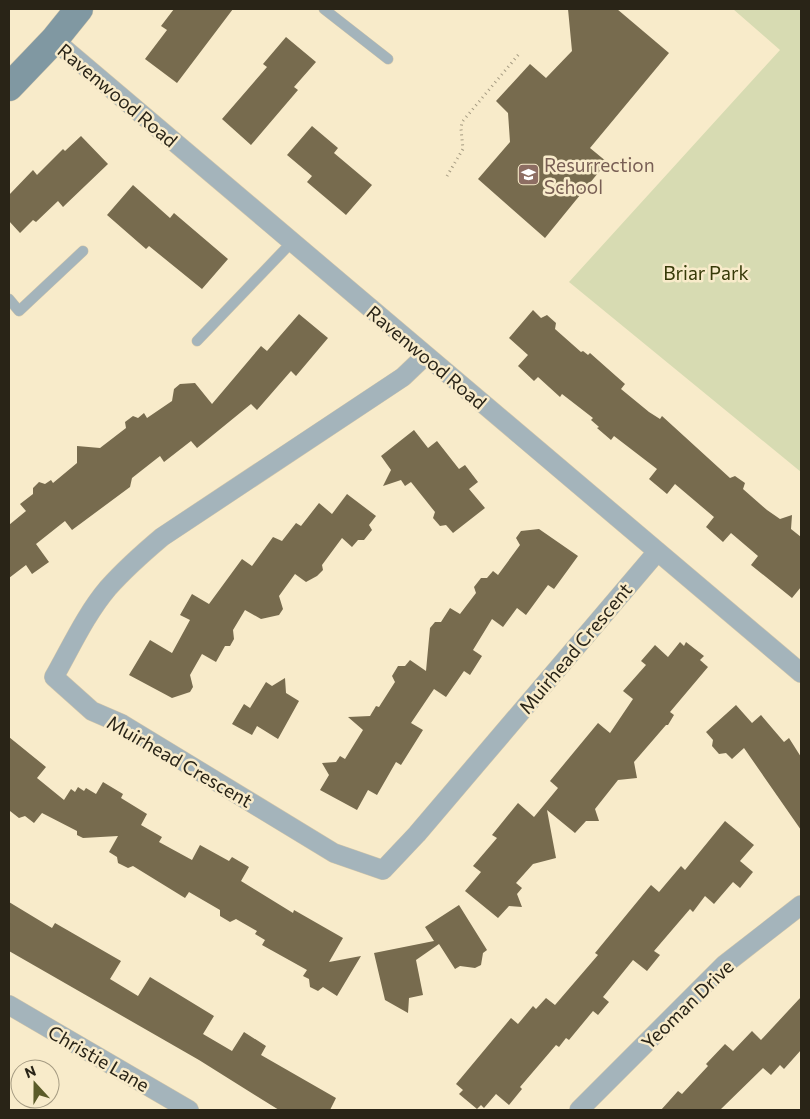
<svg xmlns="http://www.w3.org/2000/svg" width="810" height="1119" viewBox="0 0 810 1119" font-family="Commissioner,sans-serif">
<style>
.green{fill:#d7dbb2}
.building{fill:#776b4e}
.lines{fill:none;stroke-linecap:round;stroke-linejoin:round}
.service-casing{stroke:#d3c7aa;stroke-width:11}
.minor-casing{stroke:#d3c7aa;stroke-width:20}
.secondary-casing{stroke:#d3c7aa;stroke-width:29}
.path{stroke:#a59b82;stroke-width:3;stroke-dasharray:1 4;stroke-linecap:butt}
.service{stroke:#a4b4bb;stroke-width:10}
.minor{stroke:#a4b4bb;stroke-width:19}
.secondary{stroke:#8098a2;stroke-width:28}
.labels{text-anchor:middle;dominant-baseline:central;stroke-width:5;stroke-linejoin:round;paint-order:stroke}
.street-label{font-size:19px;fill:#292417;stroke:#f8ebca}
.education-label{font-size:19px;fill:#785e54;stroke:#f8ebca;text-anchor:start}
.park-label{font-size:19px;fill:#373a08;stroke:#f8ebca}
</style>
<rect width="100%" height="100%" fill="#f8ebca"/>
<path class="green" d="M733,9h68v463l-232,-190 211,-232z"/>
<path class="building" d="M174,9h59l-56,74 -32,-24 22,-29 -6,-4z
M568,9h49l52,44 -79,95 17,14 -62,76 -67,-59 32,-37 -2,-29 -12,-12 34,-37 16,14 26,-27z
M286,37l30,25 -22,25 4,3 -47,55 -29,-26 45,-52 -4,-3z
M312,126l26,22 -4,5 38,32 -26,30 -39,-33 5,-6 -25,-21z
M81,136l27,28 -45,43 -5,-6 -22,21 -3,-2 -13,13 -11,-12v-26l24,-25 4,5 26,-26 2,2z
M133,185l37,33 4,-5 54,46 -26,30 -53,-43 -3,3 -39,-34z
M533,310l8,8 6,-3 9,8 -1,6 26,23 2,-1 5,4 2,-2 35,31 -4,5 28,23 11,7 2,-3 68,62 5,-2 10,7 -2,6 24,21 13,9 12,-4 -1,14 10,8v50l-9,11 -41,-33 7,-9 -27,-23 -8,9 -17,-15 8,-10 -39,-33 -8,10 -18,-15 8,-10 -43,-33 -3,4 -14,-12 2,-1 -8,-7 2,-2 -31,-24 -2,3 -22,-20 -4,4 -16,-15 10,-11 -19,-17z
M299,314l29,24 -32,38 -5,-5 -34,39 -6,-6 -54,44 -6,-7 -27,21 -4,-6 -28,22 -2,9 -58,43 -7,-9 -29,23 13,18 -17,12 -6,-9 -17,13v-53l17,-14 -6,-7 13,-10v-6l6,-6 6,2 6,-4 2,3 24,-20v-17l23,2 26,-20 -1,-6 8,-6 5,2 6,-5 3,5 25,-17 2,-12 6,-5 15,-1 17,21 49,-58 6,5z
M414,430l14,18 9,-7 22,28 6,-4 13,17 -9,7 16,19 -32,25 -7,-8 -6,1 -7,-8 2,-6 -24,-30 -6,4 -4,-6 -18,6 8,-16 -10,-14z
M347,494l29,22 -7,9 3,5 -8,10h-6l-6,7 -10,-9 -20,27 1,5 -6,6 -11,6 -11,-8 -16,22 4,13 -4,6 -18,4 -16,-9 -12,20 1,9 -4,7h-5l-9,16 -14,-8 -12,21 3,12 -3,5 -18,6 -43,-23 21,-35 22,13 18,-33 -10,-5 12,-21 17,10 33,-45 10,7 21,-29 9,4 14,-18 5,3 18,-23 13,11z
M539,529l39,27 -24,33 -6,-4 -22,30 -9,-7 -14,19 -11,-8 -19,31 9,6 -12,19 -6,-4 -18,26 -12,-8 -23,34 12,7 -22,35 -5,-3 -19,33 -9,-5 -11,20 -37,-20 9,-15 -7,-12 14,-1 4,-6 5,3 18,-29 -15,-13 22,-1 6,-10 3,1 16,-25 -3,-6 6,-10h7l5,-6 16,11 4,-43 5,-6h6l9,-14 10,6 16,-21 -2,-6 7,-9h6l6,-7 5,4 22,-30 -4,-7 5,-7z
M680,642l4,4 2,-4 18,14 -4,4 8,7 -38,45 4,3 -6,10h-2l-32,37 3,16 -19,2 -23,29 4,12h-13l-11,12 -28,-23 9,48 -23,6 -17,19 6,5 -5,6 5,13 -13,-1 -11,12 -33,-27 16,-19 -8,-6 24,-28 -5,-3 26,-32 16,14 24,-29 -8,-7 48,-58 12,10 23,-34 -10,-8 23,-26 -5,-4 14,-16 13,12z
M285,678l1,15 13,8 -21,38 -21,-13 -5,9 -20,-11 12,-20 6,4 16,-26 6,4z
M736,705l16,18 9,-8 23,27 5,-4 12,19v73l-57,-82 -12,11 -6,-6 -7,1 -7,-8 1,-6 -7,-8z
M9,737l37,30 -9,11 27,22 7,-11 4,3 3,-5 6,4 2,-3 10,6 7,-12 20,12 -2,4 26,16 -6,11 21,12 -3,5 33,18 8,-15 29,16 3,-4 17,10 -8,14 52,32 1,-3 49,28 -14,24 32,-6 -24,40 -14,-9 -5,4 -8,-4 -1,-8 -6,-3 4,-6 -45,-25 3,-5 -10,-6 2,-3 -21,-12 -6,3 -10,-6v-6l-31,-18 -4,6 -52,-32 -5,2 -10,-5 -1,-6 -8,-5 9,-16 -35,2 -6,-3v-4l-35,-18 -8,10 -9,-7 -6,2 -9,-7z
M725,821l29,24 -14,16 13,11 -13,16 -7,-6 -19,22 -9,-8 -12,16 -3,-3 -36,42 6,4 -13,16 -14,-11 -30,37 6,5 -11,13 -5,-4 -24,29 -3,-2 -7,9 -3,-2 -36,42 2,2 -13,16 -13,-11 -12,14 -3,-3 -4,4 -18,-15 4,-4 -7,-6 55,-66 7,6 15,-18 3,3 10,-11 9,7 43,-50 -3,-2 56,-68 8,7 22,-26 4,4z
M9,902l43,26 3,-5 66,38 -11,18 28,17 12,-19 64,39 -11,18 29,17 12,-19 22,14 -5,9 75,43 -6,12h-51l-80,-50 -190,-109z
M459,905l28,45 -4,3 -2,12 -6,3 -15,-2 -5,3 -16,-25 -23,16 7,35 -14,3 -1,15 -23,-13 -11,-47 60,-12 -9,-14z
M801,997v53l-17,19 -4,-4 -9,10 -8,-7 -43,42h-59l17,-19 4,3 26,-28 -2,-2 19,-20 8,7 19,-20 9,9z"/>
<g class="lines">
<defs>
<path id="service" d="M324,9l64,50
M9,299l10,12 64,-60
M197,341l95,-99"/>
<path id="minor" d="M54,40l747,633
M425,356l-22,21 -241,160c-19,16 -37,32 -54,51 -22,26 -37,59 -54,89l38,34 30,13 212,129 49,17 34,-36 240,-282
M9,1005l180,105
M579,1110l145,-145 77,-60"/>
<path id="secondary" d="M9,87l45,-47 25,-31"/>
</defs>
<use href="#service" class="service-casing"/>
<use href="#minor" class="minor-casing"/>
<use href="#secondary" class="secondary-casing"/>
<path class="path" d="M447,176l16,-27 -2,-20 1,-7 57,-68"/>
<use href="#service" class="service"/>
<use href="#minor" class="minor"/>
<use href="#secondary" class="secondary"/>
</g>
<defs>
<symbol id="school-square" viewBox="-11 -11 22 22"><rect x="-9" y="-9" width="18" height="18" rx="4" fill="#8d6e63" stroke="#f8ebca"/><path d="M0-5L7-2L0 1L-7-2ZM-4 1L0 2.5L4 1V4Q0 6-4 4Z" fill="#fff"/></symbol>
</defs>
<g fill-rule="evenodd">
<use href="#school-square" x="516" y="162" width="25" height="25"/>
</g>
<g class="labels">
<g class="street-label">
<text transform="translate(118 95) rotate(40)">Ravenwood Road</text>
<text transform="translate(427 357) rotate(40)">Ravenwood Road</text>
<text transform="translate(575 648) rotate(-50)">Muirhead Crescent</text>
<text transform="translate(180 761) rotate(30)">Muirhead Crescent</text>
<text transform="translate(687 1004) rotate(-44)">Yeoman Drive</text>
<text transform="translate(99 1058) rotate(30)">Christie Lane</text>
</g>
<g class="education-label">
<text x="544" y="164">Resurrection<tspan x="544" dy="22">School</tspan></text>
</g>
<g class="park-label">
<text x="706" y="272">Briar Park</text>
</g>
</g>
<rect width="810" height="1119" fill="none" stroke="#292417" stroke-width="20"/>
<g transform="translate(35 1084) rotate(339)"><circle r="24" fill="#f8ebca" stroke="#a59b82"/>
<path d="M0-4L9 19L0 12L-9 19Z" fill="#5b5b28"/>
<text y="-8" font-size="14" font-weight="bold" text-anchor="middle" fill="#292417">N</text>
</g>
</svg>
